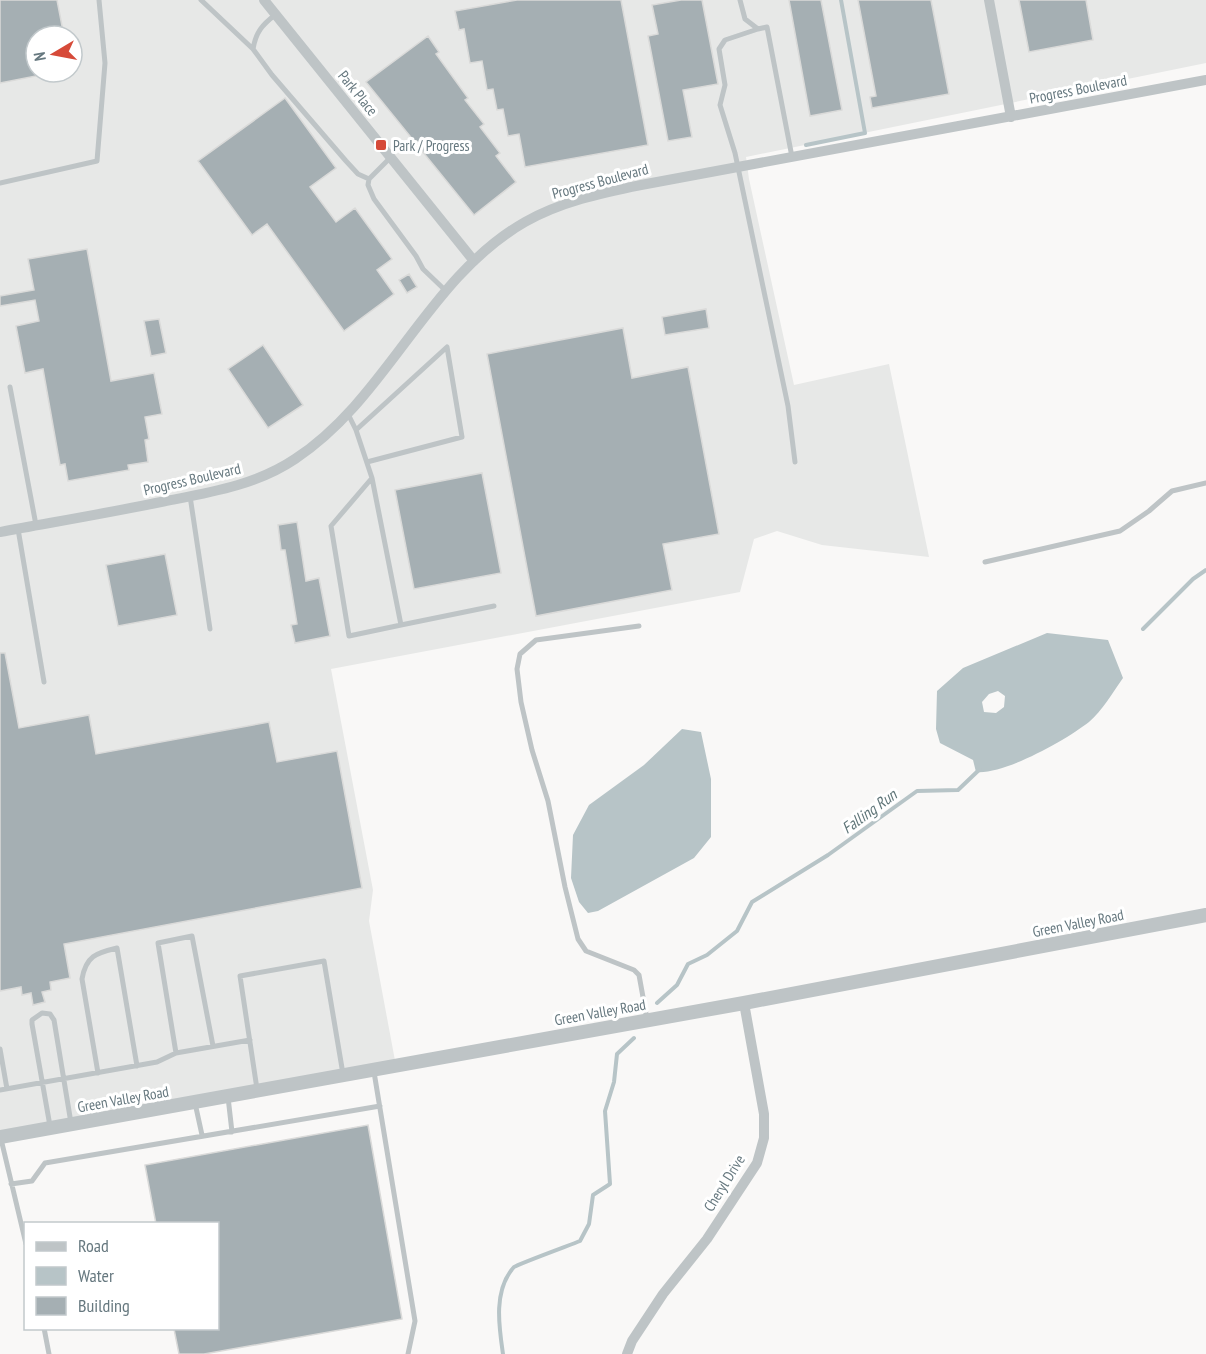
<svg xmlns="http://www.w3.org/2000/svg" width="1206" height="1354" viewBox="0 0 1206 1354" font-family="'PT Sans Narrow',sans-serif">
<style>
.built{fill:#e7e8e7;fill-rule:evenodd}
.water{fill:#b7c4c7;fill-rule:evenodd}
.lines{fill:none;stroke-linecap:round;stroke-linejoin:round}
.stream{stroke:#b7c4c7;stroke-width:4}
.building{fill:#a5afb3;stroke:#dadad9;stroke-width:1.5}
.service{stroke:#bec4c6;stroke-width:5}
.minor{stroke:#bec4c6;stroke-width:10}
.tertiary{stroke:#bec4c6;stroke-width:14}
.poi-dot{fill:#d64a39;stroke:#fff;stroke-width:2}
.labels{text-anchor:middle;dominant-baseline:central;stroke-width:6;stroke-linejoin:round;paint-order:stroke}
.street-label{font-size:15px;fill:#66787f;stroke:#fff}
.poi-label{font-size:15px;fill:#66787f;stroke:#fff;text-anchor:start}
.water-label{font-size:16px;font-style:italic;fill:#607679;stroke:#fff}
</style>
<rect width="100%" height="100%" fill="#f9f8f7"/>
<path class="built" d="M0,0h1206v63l-460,94 3,22 45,206 95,-21 40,193 -107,-12 -45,-14 -23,8 -14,53 -409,77 42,221 -4,31 27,145 -396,71zM36,36h36v36h-36z"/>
<path class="water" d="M1047,633l61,7 15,38c-10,14 -21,33 -34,44 -23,18 -85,53 -113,50l-3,-12 -33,-17 -4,-14 1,-38 26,-23zM998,691l7,5 -1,11 -8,6 -12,-1 -2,-10 7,-8z
M682,729l19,3 10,47v58l-17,21 -96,53 -10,2 -9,-11 -8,-24 2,-43 16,-30 55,-40z"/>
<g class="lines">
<path class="stream" d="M806,145l59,-12 -24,-133
M1143,629l50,-50 13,-9
M657,1003l20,-18 11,-21 19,-9 30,-24 15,-29 76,-47 89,-64 41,-1 22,-21
M503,1354c-4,-27 -10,-64 11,-87 4,-3 56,-22 66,-26l9,-17 4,-29 17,-11 -5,-73 9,-29 3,-28 17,-16"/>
</g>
<path class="building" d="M0,0h57l7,36h-28v40l-36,7z
M517,0h104l27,145 -123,22 -6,-33 -11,2 -5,-27 -6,1 -4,-21 -6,1 -5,-29 -12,2 -6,-34 -5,1 -4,-19z
M681,0h21l16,84 -35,6 9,47 -24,4 -20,-105 10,-2 -6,-29z
M789,0h32l21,110 -32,6z
M858,0h73l18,94 -77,14 -2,-11 6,-1z
M1019,0h67l7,40 -64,12z
M428,36l11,16 -3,2 32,44 -3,2 19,24 -4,3 20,26 -4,3 20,26 -42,33 -108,-133z
M285,98l51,70 -26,19 26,35 19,-14 37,51 -15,11 17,24 -50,37 -77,-107 -15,11 -54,-74z
M87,249l24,132 43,-8 8,41 -17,3 4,22 -4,1 3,22 -20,3 1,5 -61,11 -3,-17 -5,1 -17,-96 -18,4 -9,-47 23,-5 -4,-21 -35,6v-10l34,-6 -6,-31z
M409,274l8,13 -10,6 -8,-13z
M706,309l3,19 -44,7 -3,-18z
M159,319l7,34 -15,3 -7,-35z
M623,328l9,50 56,-11 31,167 -56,10 9,46 -136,26 -49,-262z
M263,345l40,60 -35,23 -40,-59z
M482,473l19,100 -87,16 -19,-99z
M297,522l9,59 13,-3 11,58 -35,7 -4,-18 6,-1 -12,-74h-4l-3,-25z
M165,554l12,61 -59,11 -12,-61z
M0,653h5l14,75 70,-13 7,39 173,-32 8,40 60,-11 25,137 -298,56 6,34 -20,4 1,8 -9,2 3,10 -12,3 -2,-12 -9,2 -1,-8 -21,4z
M368,1125l34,194 -198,35h-25l-5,-25h44v-105h-62l-11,-59z"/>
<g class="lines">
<path class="service" d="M201,0l52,49 19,26 74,86 12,13 11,5
M740,0l5,19 13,10 -33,11 -6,9 6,36 -5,20 15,48 53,253 7,56
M758,29l9,-2 25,130
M253,49c3,-17 9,-24 22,-34
M369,179l-1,6 6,14 42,57 7,13 23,22
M369,179l22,-22
M0,183l97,-22 8,-98 -6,-63
M10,387l26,138
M348,414l8,16 16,48 -41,48 18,110 52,-11 -29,-147
M356,430l91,-83 15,90 -95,25
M190,496l20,133
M18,529l26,153
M985,562l135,-31 29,-20 23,-20 34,-8
M401,625l93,-19
M639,626l-103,14 -16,14 -3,15 4,33 11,48 16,51 17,86 13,52 8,12 48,19 5,5 8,44
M0,1049l7,40
M176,1053l-18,-110 34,-7 21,110
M374,1072l41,249 -7,33
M98,1073l-16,-94c4,-23 14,-26 35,-31l20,118
M257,1089l-17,-113 84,-15 19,113
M0,1090l157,-28 19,-9 74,-13
M228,1097l4,35
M195,1103l7,32
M50,1126l-18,-102v-4l10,-7 8,1 4,6 17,103
M1,1139l25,105
M11,1184l21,-3 13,-18 335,-57
M44,1328l5,26"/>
<path class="minor" d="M264,0l210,261
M989,0l22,117
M0,532c54,-10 108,-19 161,-30 46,-9 94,-16 134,-43 93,-61 132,-181 230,-237 35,-20 76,-29 116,-37l565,-105
M627,1354l5,-13 31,-47 44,-55 50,-76 7,-25v-24l-20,-111"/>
<path class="tertiary" d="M0,1137l744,-134 462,-88"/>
</g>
<rect class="poi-dot" x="375" y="139" width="12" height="12" rx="3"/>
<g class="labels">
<g class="street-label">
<text transform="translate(1078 89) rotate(-11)">Progress Boulevard</text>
<text transform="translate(358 93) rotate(51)">Park Place</text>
<text transform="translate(600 181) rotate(-15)">Progress Boulevard</text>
<text transform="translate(192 479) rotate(-13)">Progress Boulevard</text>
<text transform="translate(1078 923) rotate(-11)">Green Valley Road</text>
<text transform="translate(600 1012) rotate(-10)">Green Valley Road</text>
<text transform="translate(123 1099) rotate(-10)">Green Valley Road</text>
<text transform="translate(724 1183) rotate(-58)">Cheryl Drive</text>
</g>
<g class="poi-label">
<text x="393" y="145">Park / Progress</text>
</g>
<g class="water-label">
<text transform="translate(869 811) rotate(-36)">Falling Run</text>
</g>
</g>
<rect x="24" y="1222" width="195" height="108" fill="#ffffff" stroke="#c2c9cc" stroke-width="1.5"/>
<rect x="36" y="1242" width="30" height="9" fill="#bec4c6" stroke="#c2c9cc" stroke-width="1.5"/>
<text x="78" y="1252" font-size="18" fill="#66787f">Road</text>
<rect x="36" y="1267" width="30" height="18" fill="#b7c4c7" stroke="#c2c9cc" stroke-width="1.5"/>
<text x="78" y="1282" font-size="18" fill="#66787f">Water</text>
<rect x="36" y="1297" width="30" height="18" fill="#a5afb3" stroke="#c2c9cc" stroke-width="1.5"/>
<text x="78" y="1312" font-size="18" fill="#66787f">Building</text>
<g transform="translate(54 54) rotate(260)"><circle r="28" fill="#ffffff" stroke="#c2c9cc" stroke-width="1.5"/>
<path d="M0-4.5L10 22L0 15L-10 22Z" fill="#d64a39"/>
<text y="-9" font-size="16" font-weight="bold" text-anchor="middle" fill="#66787f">N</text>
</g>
</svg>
